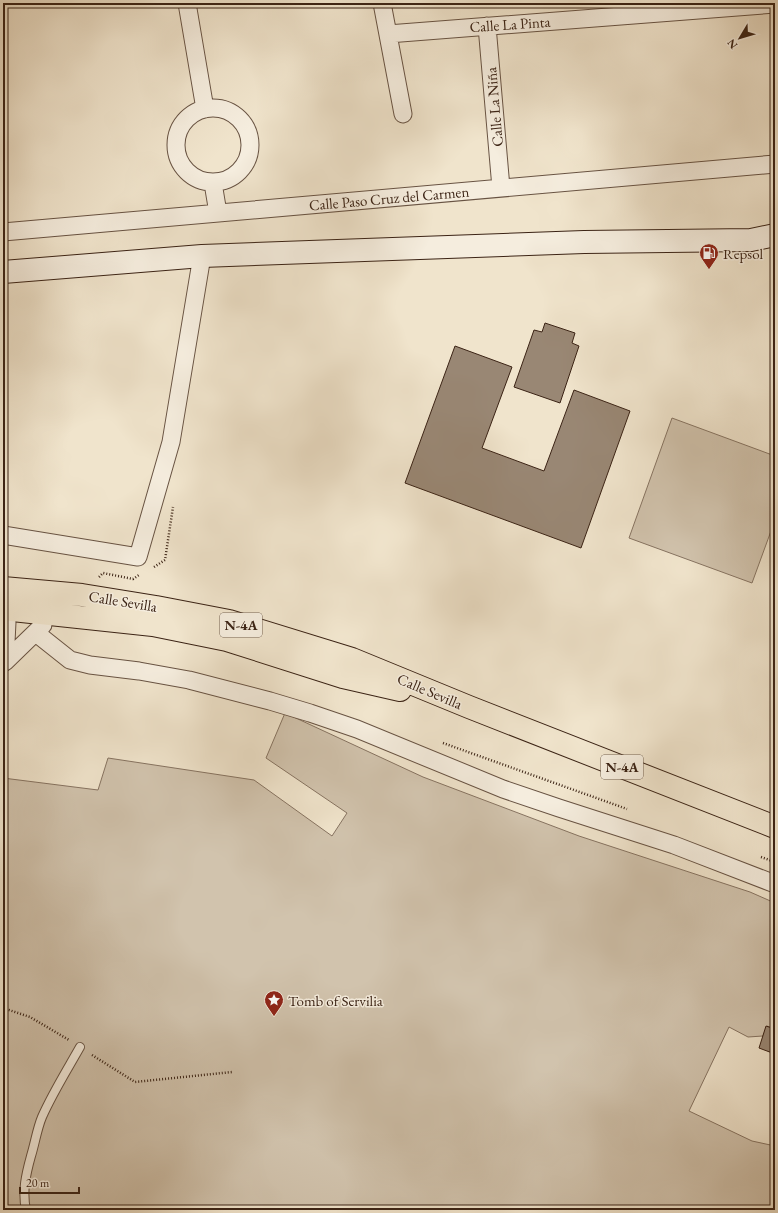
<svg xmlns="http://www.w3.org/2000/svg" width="778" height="1213" viewBox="0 0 778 1213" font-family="'EB Garamond',serif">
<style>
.green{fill:#d1c3ad;stroke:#867361}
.building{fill:#998774;stroke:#3b2315}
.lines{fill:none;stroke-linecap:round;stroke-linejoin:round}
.service-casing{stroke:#685343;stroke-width:10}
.minor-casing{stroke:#685343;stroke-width:19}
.secondary-casing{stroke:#3b2315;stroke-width:24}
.trunk-casing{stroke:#3b2315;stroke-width:24}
.path{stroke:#3b2315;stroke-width:2.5;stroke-dasharray:1 2;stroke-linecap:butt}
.service{stroke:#f5edde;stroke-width:8}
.minor{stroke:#f5edde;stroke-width:17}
.secondary{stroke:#f5edde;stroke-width:22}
.trunk{stroke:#f0e4cc;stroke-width:22}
.labels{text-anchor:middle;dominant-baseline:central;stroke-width:3;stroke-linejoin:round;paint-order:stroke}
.shield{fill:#f5edde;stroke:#736051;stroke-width:1}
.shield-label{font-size:14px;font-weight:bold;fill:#3b2315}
.street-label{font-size:15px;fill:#3b2315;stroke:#f5edde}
.poi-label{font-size:15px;fill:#3b2315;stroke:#f5edde;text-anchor:start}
</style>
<rect width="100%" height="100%" fill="#f0e4cc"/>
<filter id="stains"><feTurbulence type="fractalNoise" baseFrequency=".005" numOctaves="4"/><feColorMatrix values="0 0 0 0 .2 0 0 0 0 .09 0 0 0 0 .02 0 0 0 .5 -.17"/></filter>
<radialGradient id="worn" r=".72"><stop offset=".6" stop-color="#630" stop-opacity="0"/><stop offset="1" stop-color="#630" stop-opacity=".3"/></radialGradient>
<path class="green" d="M672,418l103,38v64l-23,63 -123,-45z
M285,713l138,64 156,59 171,56 25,11v126l-8,-3 -4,10 -15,1 -19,-10 -40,84 63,30 23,5v64h-772v-432l95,12 10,-32 146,22 78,56 15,-23 -81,-55z"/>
<path class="building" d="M545,323l30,10 -3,10 7,3 -19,57 -46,-16 20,-57 8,2z
M455,346l57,21 -30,81 62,23 30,-81 56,21 -49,137 -176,-65z
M766,1026l9,3v25l-16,-6z"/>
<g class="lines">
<defs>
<path id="service" d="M26,1210c-4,-19 0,-36 5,-54 4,-13 6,-27 11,-39 10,-23 25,-47 38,-70"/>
<path id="minor" d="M187,3l18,106
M382,3l21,111
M487,26l14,162
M388,34l387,-30
M176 145a37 37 0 1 1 74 0a37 37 0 1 1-74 0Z
M213,183l5,30
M3,232l772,-68
M3,535l135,22 33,-115 31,-186
M3,614l4,8 -2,40 38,-37
M36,633l34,27 20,5 49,6 50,9 81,21 40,12 47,16 146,60 56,19 115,37 101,39"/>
<path id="secondary" d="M3,272l199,-16 382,-14 167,-2 24,-5"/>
<path id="trunk" d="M3,588l79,7 74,12 73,14 123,38 117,48 306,120
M3,609l150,16 74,15 116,37 57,13"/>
</defs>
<use href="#service" class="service-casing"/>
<use href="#minor" class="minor-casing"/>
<use href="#secondary" class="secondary-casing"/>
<use href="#trunk" class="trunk-casing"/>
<path class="path" d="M154,567l11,-7 8,-53
M99,577l4,-4 30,6 6,-4
M443,743l184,66
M761,857l14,5
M3,1008l27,9 39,23
M92,1055l43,27 97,-10"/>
<use href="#service" class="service"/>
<use href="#minor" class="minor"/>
<use href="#secondary" class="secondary"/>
<use href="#trunk" class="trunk"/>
</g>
<defs>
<symbol id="fuel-pin" viewBox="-11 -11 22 30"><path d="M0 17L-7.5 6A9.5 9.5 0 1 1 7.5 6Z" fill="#8f2418" stroke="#f5edde"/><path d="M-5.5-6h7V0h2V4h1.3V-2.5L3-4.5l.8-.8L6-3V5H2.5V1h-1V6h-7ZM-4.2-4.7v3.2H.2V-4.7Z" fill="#fff"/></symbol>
<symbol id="sight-pin" viewBox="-11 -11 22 30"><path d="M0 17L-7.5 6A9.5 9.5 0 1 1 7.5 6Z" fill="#8f2418" stroke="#f5edde"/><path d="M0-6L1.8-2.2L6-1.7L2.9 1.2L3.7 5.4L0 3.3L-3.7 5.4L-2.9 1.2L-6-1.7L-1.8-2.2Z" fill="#fff"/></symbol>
</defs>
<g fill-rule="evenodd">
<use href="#fuel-pin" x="698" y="242" width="22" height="30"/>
<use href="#sight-pin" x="263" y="989" width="22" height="30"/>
</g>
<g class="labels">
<g class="shield">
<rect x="220" y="613" width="42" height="24" rx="3"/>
<rect x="601" y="755" width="42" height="24" rx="3"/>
</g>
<g class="shield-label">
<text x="241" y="625">N-4A</text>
<text x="622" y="767">N-4A</text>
</g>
<g class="street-label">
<text transform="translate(510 24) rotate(-4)">Calle La Pinta</text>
<text transform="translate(494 107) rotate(-95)">Calle La Niña</text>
<text transform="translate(389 198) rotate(-5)">Calle Paso Cruz del Carmen</text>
<text transform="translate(123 601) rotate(9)">Calle Sevilla</text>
<text transform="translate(430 691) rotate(23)">Calle Sevilla</text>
</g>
<g class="poi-label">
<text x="723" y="253">Repsol</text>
<text x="288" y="1000">Tomb of Servilia</text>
</g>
</g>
<rect width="778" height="1213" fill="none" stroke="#f0e4cc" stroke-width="16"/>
<rect x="4" y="4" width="770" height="1205" fill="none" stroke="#3b2315" stroke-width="2"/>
<rect x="8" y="8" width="762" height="1197" fill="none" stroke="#3b2315"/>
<g transform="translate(740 38) rotate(232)" stroke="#f5edde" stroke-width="3" paint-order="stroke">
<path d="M0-3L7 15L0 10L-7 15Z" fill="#3b2315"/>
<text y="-6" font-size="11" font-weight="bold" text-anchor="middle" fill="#3b2315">N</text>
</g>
<path d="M20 1187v6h59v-6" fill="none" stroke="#3b2315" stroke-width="2"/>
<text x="26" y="1187" font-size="12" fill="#3b2315" stroke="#f5edde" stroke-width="3" paint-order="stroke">20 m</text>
<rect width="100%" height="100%" filter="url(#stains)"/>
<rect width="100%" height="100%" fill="url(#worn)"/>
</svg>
